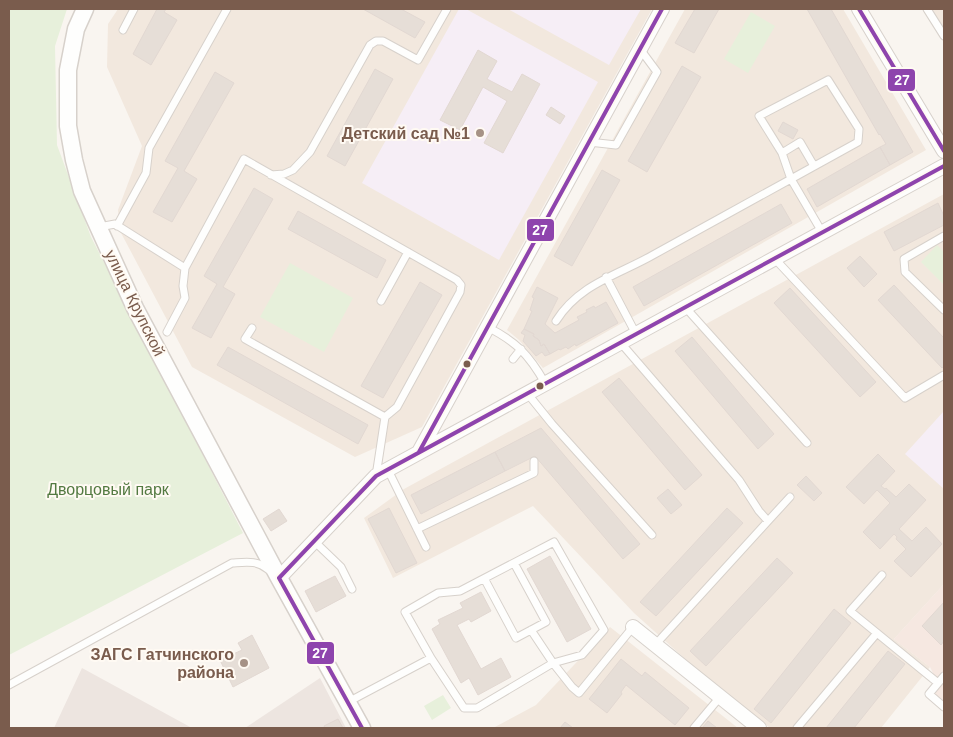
<svg xmlns="http://www.w3.org/2000/svg" width="953" height="737" viewBox="0 0 953 737" font-family="Arial,sans-serif">
<style>
.residential{fill:#f2e8de}
.commercial{fill:#f6e8e1}
.industrial{fill:#ede5e0}
.education{fill:#f6eef6}
.green{fill:#e7f0db}
.building{fill:#e6ded7;stroke:#e2d8d2}
.lines{fill:none;stroke-linecap:round;stroke-linejoin:round}
.service-casing{stroke:#d7d1cb;stroke-width:9}
.minor-casing{stroke:#d7d1cb;stroke-width:16}
.tertiary-casing{stroke:#d7d1cb;stroke-width:19}
.service{stroke:#fefefd;stroke-width:7}
.minor{stroke:#fefefd;stroke-width:14}
.tertiary{stroke:#fefefd;stroke-width:16}
.bus-1-casing{stroke:#fffaf3;stroke-width:8}
.bus-1{stroke:#8e44ad;stroke-width:4}
.poi-dot{fill:#a69286;stroke:#fffaf3;stroke-width:2}
.bus-dot{fill:#7a5c4d;stroke:#fffaf3;stroke-width:2}
.labels{text-anchor:middle;dominant-baseline:central;stroke-width:4;stroke-linejoin:round;paint-order:stroke}
.poi-label{font-size:16px;font-weight:bold;fill:#7a5c4d;stroke:#fffaf3;text-anchor:end}
.street-label{font-size:16px;fill:#7a5c4d;stroke:#fffaf3}
.park-label{font-size:16px;fill:#537a41;stroke:#fffaf3}
.line-badge{stroke:#fffaf3;stroke-width:2}
.badge-label{font-size:14px;text-anchor:middle;font-weight:bold;fill:#fff}
</style>
<rect width="100%" height="100%" fill="#f9f5f0"/>
<path class="residential" d="M118,9h534l-230,418 -67,30 -163,-90 -72,-136 -2,-21 24,-64 -35,-79 1,-43z
M685,9h158l83,141 -383,218 -24,-28 -12,-10z
M927,9h17v26z
M944,194v390l-50,55 36,28 -49,61h-111l-58,-45 -78,-70 -101,-107 -140,72 -29,-60 40,-29z
M610,627l128,101h-245l43,-23z"/>
<path class="commercial" d="M944,584v123l-15,-13 9,-11 -8,-16 -36,-28z"/>
<path class="industrial" d="M82,668l110,60h-138z
M320,678l26,50h-101z"/>
<path class="education" d="M459,9h7l132,73 -99,178 -137,-77z
M508,9h133l-32,56z
M944,411v78l-39,-35z"/>
<path class="green" d="M9,9h58l-12,37 2,99 34,92 152,296 -234,122z
M751,12l24,14 -27,47 -24,-14z
M937,245l7,7v33l-23,-23z
M290,263l63,35 -29,54 -64,-35z
M443,695l8,13 -19,12 -8,-14z"/>
<path class="building" d="M157,9h9l-2,3 13,8 -26,45 -18,-11z
M363,9h38l24,13 -10,16z
M695,9h24l-25,44 -19,-10z
M807,9h24l82,143 -23,13 -10,-18 6,-3 -6,-10 -1,1z
M478,50l19,11 -10,18 25,13 10,-18 18,10 -37,69 -19,-10 23,-42 -24,-14 -23,43 -20,-10z
M682,66l19,11 -54,95 -19,-11z
M375,69l18,10 -48,87 -18,-10z
M215,72l19,11 -50,88 13,8 -25,43 -19,-10 25,-44 -13,-7z
M551,107l14,9 -5,8 -14,-9z
M783,122l15,8 -5,9 -15,-8z
M880,147l10,18 -73,42 -10,-18z
M602,170l18,10 -48,86 -18,-10z
M254,188l19,11 -50,88 12,7 -24,44 -19,-10 25,-44 -13,-8z
M938,203l6,13v9l-50,26 -10,-19z
M781,204l11,19 -148,83 -11,-19z
M298,211l88,49 -9,18 -89,-49z
M860,256l17,18 -13,13 -17,-19z
M420,282l22,13 -59,103 -22,-12z
M894,285l50,53v28l-2,2 -64,-68z
M537,287l21,11 -13,26 10,9 24,-13 -2,-3 10,-5 -1,-2 8,-4 1,2 11,-6 12,21 -42,23 -1,-2 -7,5 -2,-2 -6,3 -1,-1 -9,5 -6,-10 -3,2 -2,-6 -6,-4 1,-2 -10,-5 8,-18 -2,-1 4,-12 -2,-1z
M790,288l86,94 -16,15 -86,-94z
M524,329l10,5 -1,2 6,4 2,6 3,-2 6,10 -5,2 -3,-4 -6,4 -13,-15 2,-6 -4,-2z
M692,337l82,97 -16,15 -83,-98z
M228,347l140,78 -10,19 -141,-79z
M619,378l83,97 -17,15 -83,-98z
M541,428l99,116 -17,15 -88,-103 -30,15 -10,-19z
M495,452l10,19 -84,43 -10,-19z
M878,454l17,17 -14,15 4,3 1,-1 10,9 13,-13 17,16 -27,29 13,12 14,-14 16,17 -31,33 -17,-16 12,-12 -10,-10 1,-2 -3,-3 -14,15 -17,-17 27,-29 -13,-13 -13,14 -18,-17z
M806,476l16,17 -8,8 -17,-16z
M668,489l14,16 -11,9 -14,-16z
M389,508l28,55 -21,10 -28,-54z
M727,508l16,15 -87,93 -16,-14z
M279,509l8,12 -16,10 -8,-12z
M550,556l41,73 -24,13 -40,-73z
M777,558l16,15 -87,93 -16,-15z
M335,576l11,20 -30,16 -11,-21z
M481,592l10,19 -20,11 -2,-3 -12,6 24,44 20,-11 10,19 -33,18 -9,-17 -8,5 -29,-54 8,-5 -2,-4 25,-12 -3,-5z
M944,602v39l-3,4 -19,-19z
M834,609l17,14 -80,100 -17,-14z
M252,635l17,33 -36,19 -15,-31 5,-2 2,4 17,-8 -4,-7z
M888,651l17,13 -51,64h-28z
M621,659l21,17 3,-4 44,36 -14,17 -49,-40 -5,7 1,2 -15,19 -18,-14z
M338,719l5,9h-18l-1,-2z
M708,721l9,7h-15z
M565,722l8,6h-13z"/>
<g class="lines">
<defs>
<path id="service" d="M927,9l17,27
M123,30l11,-21
M589,142l27,3 41,-73 -17,-23
M782,153l18,-11 14,24
M271,175l13,-1 9,-4 17,-18 60,-107 6,-4h7l35,19 29,-51
M117,226l29,-53 3,-25 78,-139
M99,227l16,-3 70,44 59,-109 213,121 4,5 -1,7 -63,115 -12,10
M944,236l-40,23 1,13 39,38
M775,259l130,139 39,-23
M606,277l30,57
M381,301l27,-49
M685,307l122,136
M556,321c23,-37 62,-46 97,-66 46,-25 92,-51 138,-76l67,-37 1,-13 -31,-49 -69,36 23,37 9,26 31,53
M487,327c29,14 42,28 58,56
M252,328l-7,11 140,78 -9,59
M167,332l18,-34 -2,-12 2,-18
M620,342l119,138 20,31 9,10 -113,124
M513,359l8,-10
M527,393l25,31 100,111
M388,470l38,77
M768,521l22,-24
M417,529l117,-56v-12
M314,541l27,26 11,22
M554,542l50,88 -22,25 -29,8 -76,45h-13l-33,-50 -26,-46 33,-19 22,-2z
M882,575l-32,36 88,72
M485,580l31,58 30,-16 -32,-59
M531,630l22,33 19,24 7,6 54,-66
M944,676l-15,18 15,13
M9,685l223,-122c15,-1 25,-3 37,7
M348,702l83,-44
M694,728l26,-31
M797,728l80,-95"/>
<path id="minor" d="M859,9l85,142
M419,452l243,-443
M279,578l97,-102 568,-310
M633,627l126,101"/>
<path id="tertiary" d="M85,9l-9,20 -8,41v56l6,34 8,31 53,117 144,270 83,150"/>
</defs>
<use href="#service" class="service-casing"/>
<use href="#minor" class="minor-casing"/>
<use href="#tertiary" class="tertiary-casing"/>
<use href="#service" class="service"/>
<use href="#minor" class="minor"/>
<use href="#tertiary" class="tertiary"/>
<defs>
<path id="bus-1" d="M859,9l85,142
M419,452l243,-443
M279,578l97,-102 568,-310
M279,578l83,150"/>
</defs>
<use href="#bus-1" class="bus-1-casing"/>
<use href="#bus-1" class="bus-1"/>
</g>
<g class="poi-dot">
<circle cx="480" cy="133" r="5"/>
<circle cx="244" cy="663" r="5"/>
</g>
<g class="bus-dot">
<circle cx="467" cy="364" r="4.5"/>
<circle cx="540" cy="386" r="4.5"/>
</g>
<g class="labels">
<g class="poi-label">
<text x="470" y="133">Детский сад №1</text>
<text x="234" y="654">ЗАГС Гатчинского<tspan x="234" dy="18">района</tspan></text>
</g>
<g class="street-label">
<text transform="translate(135 303) rotate(64)">улица Крупской</text>
</g>
<g class="park-label">
<text x="108" y="489">Дворцовый парк</text>
</g>
</g>
<g class="line-badge">
<rect x="887" y="68" width="29" height="24" rx="5" fill="#8e44ad"/>
<rect x="526" y="218" width="29" height="24" rx="5" fill="#8e44ad"/>
<rect x="306" y="641" width="29" height="24" rx="5" fill="#8e44ad"/>
</g>
<g class="badge-label">
<text x="902" y="85">27</text>
<text x="540" y="235">27</text>
<text x="320" y="658">27</text>
</g>
<rect width="953" height="737" fill="none" stroke="#7a5c4d" stroke-width="20"/>
</svg>
